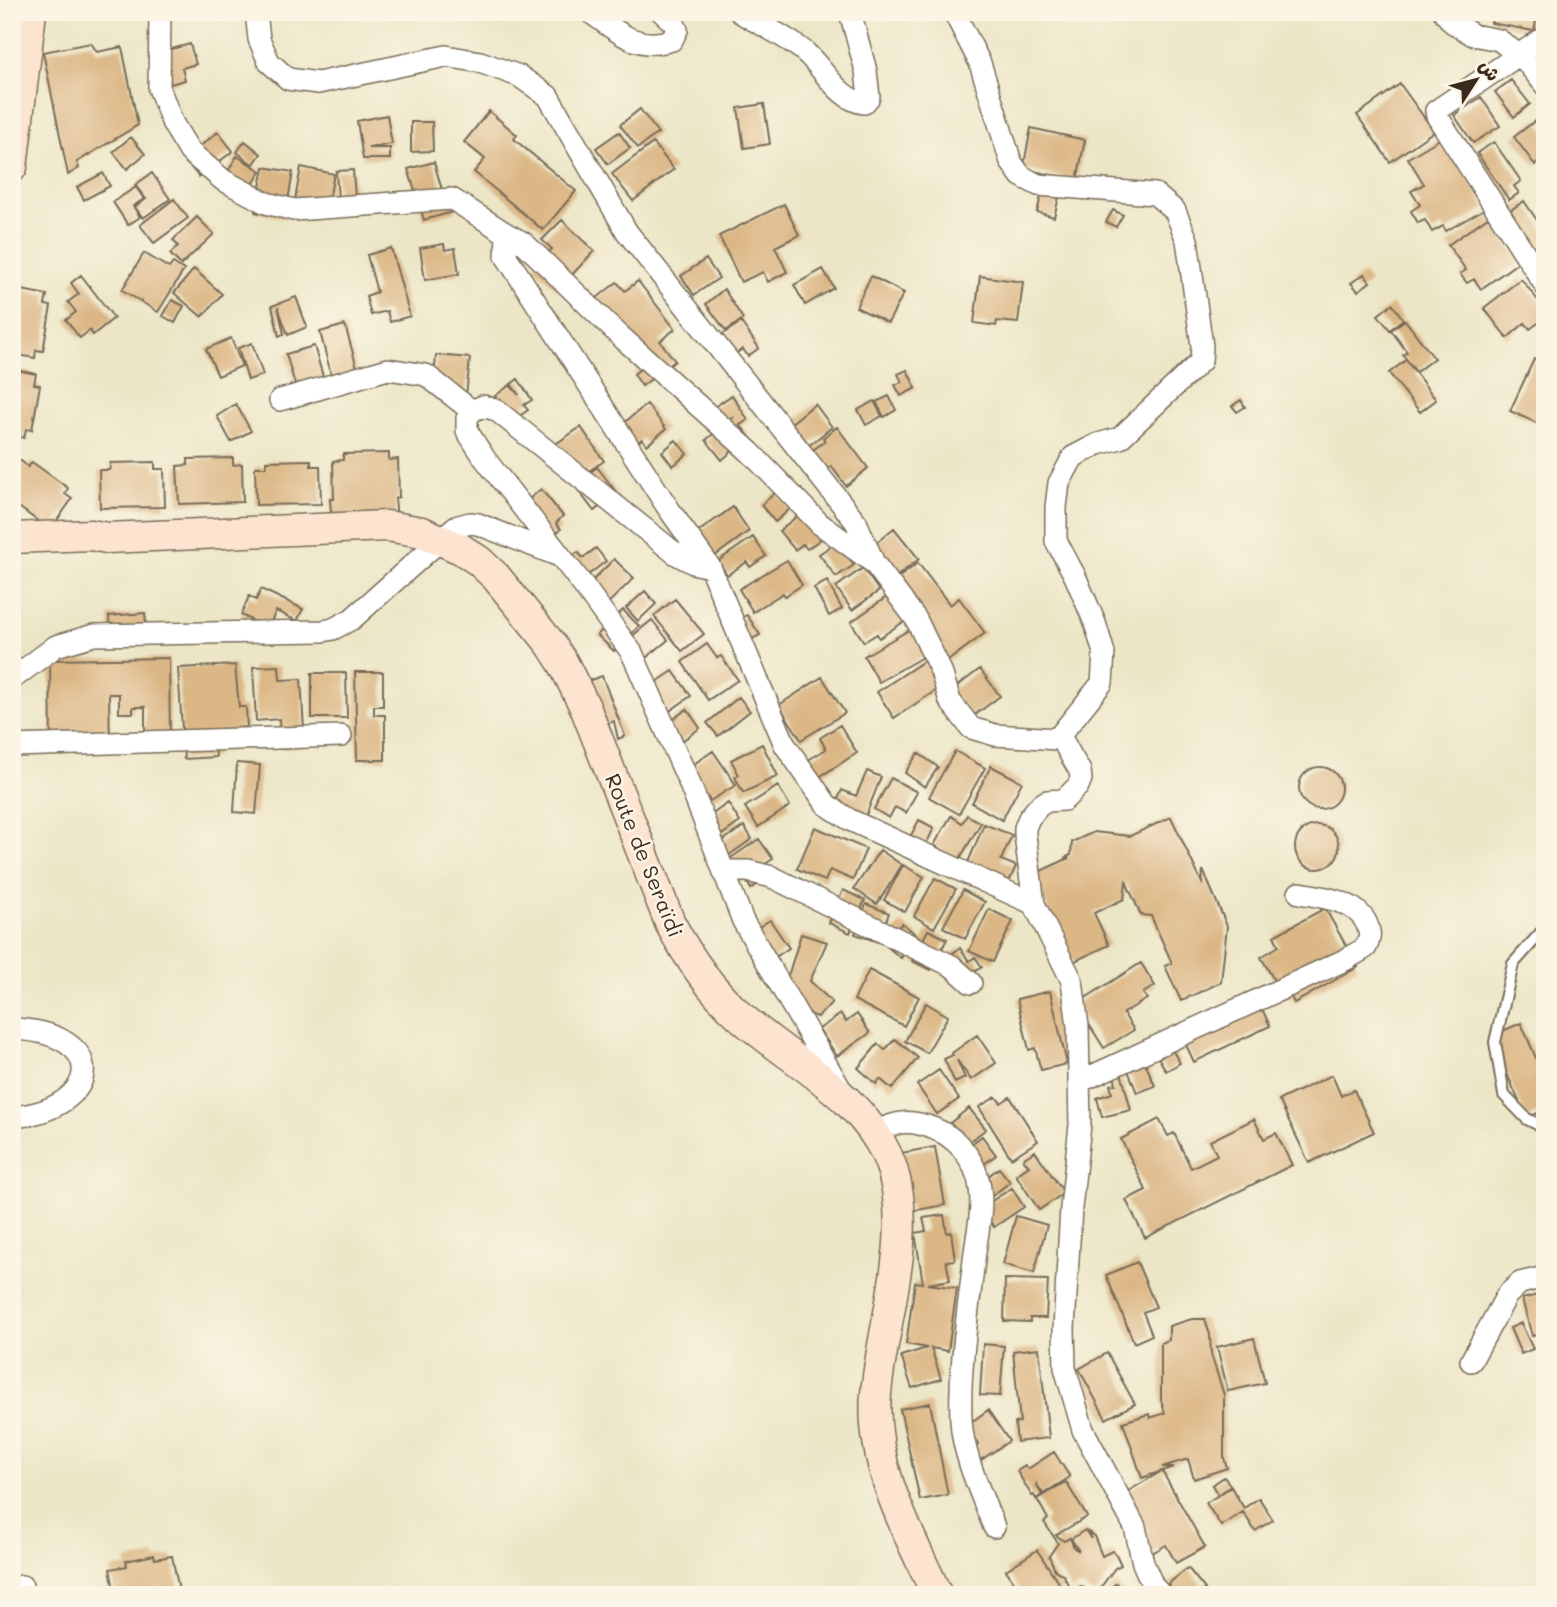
<svg xmlns="http://www.w3.org/2000/svg" width="1557" height="1607" viewBox="0 0 1557 1607" font-family="Mali,'Playpen Sans Arabic',sans-serif">
<style>
.building{fill:#dcb786}
.lines{fill:none;stroke-linecap:round;stroke-linejoin:round}
.lane-casing{stroke:#796c59;stroke-width:14}
.street-casing{stroke:#796c59;stroke-width:24}
.secondary-casing{stroke:#796c59;stroke-width:33}
.lane{stroke:#fff;stroke-width:10}
.street{stroke:#fff;stroke-width:21}
.secondary{stroke:#fde4d0;stroke-width:30}
.labels{text-anchor:middle;dominant-baseline:central;stroke-width:5;stroke-linejoin:round;paint-order:stroke}
.street-label{font-size:21px;fill:#3b2a1e;stroke:#fcf5e5}
</style>
<rect width="100%" height="100%" fill="#fcf5e5"/>
<filter id="ink" filterUnits="userSpaceOnUse"><feTurbulence type="fractalNoise" baseFrequency=".0143" numOctaves="2"/><feDisplacementMap in="SourceGraphic" scale="14" xChannelSelector="R" yChannelSelector="G"/><feConvolveMatrix kernelMatrix="1 2 1 2 8 2 1 2 1" color-interpolation-filters="sRGB"/></filter>
<filter id="wash" filterUnits="userSpaceOnUse"><feTurbulence type="fractalNoise" baseFrequency=".00686" numOctaves="4" result="noise"/><feDisplacementMap in="SourceGraphic" scale="28" xChannelSelector="R" yChannelSelector="G"/><feGaussianBlur stdDeviation="1.57" result="paint"/><feColorMatrix in="noise" values="0 0 0 0 0 0 0 0 0 0 0 0 0 0 0 0 0 1.4 0 .05"/><feComposite in="paint" operator="in"/></filter>
<g filter="url(#wash)">
<rect width="100%" height="100%" fill="#ece6c7"/>
<g id="blocks">
<path class="building" d="M182,12h45l-1,8z
M1493,12h45l-4,19 -43,-8z
M91,43l6,9 25,-5 16,78 -61,37 2,6 -11,7 -25,-123z
M190,44l6,20 -14,4 3,12 -26,7 -9,-32z
M1511,80l19,24 -16,13 -19,-25z
M1400,84l34,47 -44,31 -33,-47z
M1481,97l19,29 -27,17 -19,-28z
M764,104l6,40 -26,4 -6,-40z
M640,109l18,24 -20,15 -18,-23z
M489,111l28,24 -3,4 62,52 -33,39 -69,-58 11,-13 -21,-17z
M387,115l5,29 -24,4h22v11h-27l-6,-38z
M1536,120l9,11v26l-10,8 -21,-28z
M411,122h21l1,29 -22,1z
M1031,128l54,12 -8,40 -54,-11z
M218,132l15,19 -34,26 -15,-18z
M619,132l11,16 -22,16 -12,-16z
M131,137l14,17 -18,15 -14,-17z
M1443,137l43,71 -40,23 -3,-5 -11,6 -7,-12 -7,3 -7,-12 9,-6 -9,-14 13,-7 -16,-26z
M245,141l16,13 -8,11 -16,-13z
M1494,142l27,39 -7,5 5,7 -10,7 -32,-47z
M653,143l21,26 -41,32 -21,-27z
M237,156l24,15 -15,25 -24,-14z
M434,162l8,28 7,-2 7,23 -32,9 -16,-51z
M264,167l29,5 -8,46 -30,-6z
M301,167l33,7 -8,40 -34,2z
M353,170l2,28 -17,1 -2,-28z
M103,173l7,13 -26,14 -7,-13z
M152,173l18,26 -27,19 -8,-11 11,-8 -11,-14z
M136,187l8,12 -11,7 7,11 -12,8 -15,-23z
M1043,189l17,4 -6,24 -17,-5z
M174,199l14,19 -34,25 -14,-18z
M1524,201l21,31v14l-13,8 -27,-40z
M784,204l15,31 -24,12 12,25 -19,10 -5,-10 -22,10 -22,-46z
M1113,210l10,5 -7,12 -10,-5z
M197,217l17,17 -33,31 -11,-11 8,-8 -5,-6z
M1488,217l32,44 -39,28 -7,-10 -7,4 -7,-9 6,-4 -18,-25z
M562,220l32,31 -36,39 -24,-23 18,-18 -10,-9z
M444,244l1,6 10,-2 4,26 -34,6 -5,-32z
M391,248l19,68 -20,6 -3,-11 -16,4 -5,-19 11,-4 -10,-37z
M144,253l25,15 4,-5 11,7 -26,42 -36,-22z
M706,259l13,19 -25,17 -13,-19z
M194,269l28,25 -20,23 -28,-24z
M823,269l11,19 -29,17 -11,-20z
M1364,274l6,8 -12,9 -7,-8z
M81,275l33,43 -21,17 -3,-5 -10,8 -14,-18 10,-8 -8,-10 11,-8 -8,-11z
M871,276l33,17 -16,30 -32,-16z
M980,276l43,6 -5,41 -21,-2 -1,5 -22,-3z
M1521,279l24,30v9l-15,11 -5,-6 -18,15 -23,-30z
M638,281l37,48 -15,12 15,20 -33,25 -8,-12 6,-5 -13,-16 -2,2 -18,-22 -14,-32 24,-19 8,9z
M12,288l35,7 -2,10 6,1 -8,45 -7,-1 -1,8 -23,-4z
M724,289l19,30 -17,12 -20,-27z
M296,297l11,30 -19,8 -10,-28 6,27 -5,2 -7,-30z
M172,300l12,6 -9,17 -12,-7z
M1392,304l11,15 -13,11 -12,-15z
M1405,320l29,38 -18,14 -13,-17 4,-3 -16,-22z
M741,322l18,26 -11,8 -5,-7 -10,6 -13,-19z
M345,325l13,46 -26,7 -12,-46z
M231,338l11,28 -24,10 -12,-27z
M252,343l11,32 -15,5 -10,-32z
M314,346l13,44 -28,8 -13,-44z
M436,355l34,3 -4,38 -33,-4z
M1534,359l11,5 -2,62 -33,-15z
M1406,360l30,40 -16,12 -31,-39z
M12,369l24,5 -2,10 6,1 -8,45 -6,-1 -2,9 -12,-3z
M907,370l9,18 -15,8 -6,-11 7,-3 -4,-8z
M518,379l14,21 -8,5 4,5 -16,11 -17,-25 15,-11 9,10 -8,-11z
M732,395l16,25 -8,5 9,11 -27,24 -16,-20 28,-23 -20,14 -11,-16z
M889,396l7,14 -12,7 -8,-15z
M1241,400l4,7 -8,5 -5,-6z
M874,401l8,15 -16,9 -8,-15z
M236,404l15,27 -20,11 -14,-26z
M647,404l19,25 -19,16 -5,-6 -8,6 -15,-18z
M815,404l17,23 -25,20 -18,-22z
M581,427l23,34 -33,22 -23,-34z
M837,427l31,41 -22,18 -15,-20 -7,6 -15,-19 16,-12 -2,-3z
M676,440l11,14 -14,12 -11,-14z
M389,453v7l9,-1 1,38 -4,1 3,32 -65,6 -3,-37h4l-1,-38 10,-1v-6z
M233,458v7l9,-1 1,38 -64,2 -2,-38 11,-1v-6z
M20,460l8,7 4,-5 36,26 -3,6 7,5 -22,31 -38,-28v-31z
M311,460v6h9l1,38 -65,1 -1,-38h11v-6z
M155,462v7h9l1,38 -65,1 -1,-38h11v-7z
M597,467l20,26 -23,18 -20,-26z
M541,489l22,27 -7,7 5,6 -20,17 -27,-34z
M776,492l14,17 -15,13 -14,-17z
M733,507l16,24 -34,25 -17,-24z
M801,513l20,26 -14,10 -4,-5 -8,6 -16,-19z
M894,528l25,31 -23,18 -25,-30z
M753,537l13,19 -16,11 -3,-5 -20,13 -9,-14z
M837,542l17,23 -18,12 -17,-23z
M596,548l10,13 -28,22 -15,-20 15,-11 5,6z
M614,559l20,19 -32,31 -19,-19z
M787,560l15,25 -17,11 -2,-3 -30,19 -14,-23z
M918,563l32,42 9,-7 26,35 -36,27 -39,-51 -12,-31z
M863,568l16,23 -27,19 -16,-23z
M827,581l15,28 -13,7 -15,-28z
M261,589l42,20 -6,12 -21,-10 -8,17 -27,-13 8,-19 7,4z
M645,591l11,13 -18,17 -12,-13z
M891,594l17,25 -29,19 -2,-4 -13,8 -13,-20z
M675,599l29,35 -22,17 -28,-35z
M623,610l16,16 -25,25 -17,-16z
M145,613l2,20 -37,2 -1,-19z
M747,615l13,20 -11,6 -12,-20z
M652,620l16,20 -31,25 -16,-20z
M916,626l15,26 -52,30 -15,-26z
M707,644l10,14 4,-2 17,24 -30,20 -26,-38z
M169,658l1,81h-25v-32h-12v6h-14v-19h-10l1,49 -59,3 -1,-86z
M927,659l17,26 -50,33 -17,-26z
M235,665l4,42h7l1,20 -9,1 1,16 -24,2 1,11 -32,2 -6,-91z
M279,666l1,14 21,-1 4,68 -24,2 -2,-30 -23,2 -3,-54z
M980,669l20,27 -29,22 -20,-27z
M673,671l18,25 -30,21 -18,-26z
M355,672h28v34h-9v9h11v45h-28z
M312,673h34l1,45h-35z
M602,676l23,60 -7,3 -4,-18 -15,6 -17,-44z
M822,677l23,36 -44,27 -22,-35z
M739,697l11,14 -32,25 -11,-13z
M687,709l13,19 -21,15 -13,-19z
M840,725l17,28 -41,26 -11,-17 21,-13 -6,-11z
M762,744l16,32 -35,17 -8,-16 4,-2 -8,-15z
M713,751l23,34 -26,16 -22,-33z
M955,751l30,17 -26,46 -30,-17z
M918,753l20,14 -13,20 -20,-14z
M237,763l23,2 -4,49 -22,-2z
M991,766l31,16 -20,38 -30,-17z
M1299 788a21 21 0 1 1 42 0a21 21 0 1 1-42 0Z
M867,771l14,6 -17,43 -30,-12 8,-18 14,6z
M891,778l26,14 -11,21 -11,-6 -6,11 -15,-9z
M778,786l12,20 -32,21 -13,-20z
M728,803l12,19 -20,14 -13,-18z
M967,815l14,8 -22,37 -25,-15 17,-29 11,7z
M1171,817l31,66 1,-13 24,56 -6,56 -40,19 -16,-35 7,-3 -21,-47 -10,-1 -15,-33 -2,17 -30,14 15,32 -36,17 -41,-87 37,-17h-5l7,-3 1,-13 22,-10 36,4z
M919,820l15,8 -9,19 -16,-8z
M984,824l28,11 -11,25 15,6 -10,23 -42,-17z
M1295 847a22 22 0 1 1 44 0a22 22 0 1 1-44 0Z
M744,826l8,13 -33,23 -8,-13z
M815,827l51,22 -13,31 -23,-10 -5,11 -28,-12z
M759,839l14,20 -8,5 7,10 -21,15 -6,-11 -13,8 -10,-22z
M880,850l22,15 -25,39 -23,-15z
M903,865l21,12 -19,35 -21,-12z
M935,878l21,11 -22,39 -20,-12z
M843,890l22,10 -15,33 -21,-10z
M963,890l22,12 -20,37 -22,-12z
M866,904l23,9 -11,29 -23,-8z
M1325,908l33,59 -64,36 -4,-8 -6,3 -23,-41 18,-11 -5,-10z
M989,909l24,12 -20,41 -24,-11z
M770,920l19,28 -24,16 -19,-29z
M902,923l17,14 -18,21 -17,-14z
M928,930l19,9 -16,31 -19,-9z
M801,934l26,8 -17,39 22,21 -14,15 -6,-2 -22,-20 -14,-7 13,-15z
M960,948l9,13 6,-4 7,10 -12,8 -6,-8 -15,11 -10,-15z
M1141,963l14,23 -12,7 4,6 -24,14 11,17 -30,18 -28,-44z
M869,970l50,27 -15,29 -50,-26z
M1050,991l17,73 -26,6 -6,-22 -6,2 -12,-51z
M1256,996l14,30 -76,36 -14,-30z
M926,1003l22,13 -21,37 -22,-12z
M841,1014l5,8 11,-8 13,19 -33,23 -18,-27z
M1521,1023l24,56v31l-19,8 -35,-82z
M977,1035l19,28 -25,17 -14,-20 8,18 -10,5 -11,-24 9,-4 -1,-2z
M1163,1035l17,28 -14,8 -16,-28z
M895,1039l23,19 -26,31 -12,-10 -4,5 -18,-16 20,-24 7,6z
M1142,1055l13,31 -18,7 -12,-30z
M1119,1065l12,45 -29,7 -5,-19 15,-5 -2,-8 6,-1 -4,-17z
M939,1070l20,29 -22,15 -20,-29z
M1332,1075l9,21 13,-6 20,42 -65,31 -30,-63z
M996,1097l5,6 9,-6 28,44 -27,17 -32,-51z
M969,1108l17,21 -20,15 -16,-21z
M1159,1119l9,17 6,-3 17,35 26,-13 -7,-14 44,-22 10,20 12,-6 16,32 -147,73 -19,-38 20,-10 -25,-51z
M982,1136l14,19 -17,13 -14,-19z
M935,1147l10,58 -34,6 -10,-58z
M1035,1151l29,42 -25,17 -23,-35 13,-9 -6,-7z
M999,1168l11,14 -21,16 -11,-14z
M1012,1188l12,19 -30,20 -13,-19z
M944,1215l3,18 4,-1 4,28 -9,1 4,19 -22,4 29,4 -9,63 -17,-3 10,31 -29,9 -11,-32 26,-8 -21,-4 9,-62 8,1 -8,-50 11,-2 -3,-13z
M1016,1216l31,9 -13,48 -31,-9z
M1137,1262l19,45 -13,5 9,23 -18,8 -28,-68z
M1005,1279l43,1 -2,38h-16v4l-26,-1z
M1545,1293v40l-13,3 -10,-37z
M1192,1319h13l5,16 1,19 13,41v63l3,10 -33,11 -6,-20 -26,8h12l-12,4 43,76 -29,16 -10,-18 -14,8 -32,-57 42,-25 -20,7 -19,-56 26,-8 1,4 15,-5 -4,-13v-57l8,-3v-14z
M1521,1323l12,26 -12,5 -11,-26z
M1254,1338l11,45 -37,8 -11,-44z
M983,1344l21,2 -4,50 -20,-1z
M1039,1348l10,90 -32,4 -2,-19 5,-1 -7,-71z
M1107,1353l28,51 -29,15 -27,-50z
M930,1403l18,92 -28,5 -20,-91z
M988,1410l21,31 -37,25 -8,-12 15,-9 -13,-19z
M1054,1452l16,25 -27,17 -7,-11 6,12 -6,4 -2,-4 -2,1 -15,-25 8,-5 3,3z
M1224,1477l7,9 -13,9 -6,-10z
M1066,1482l21,35 -31,18 8,6 6,-3 4,10 5,3 -8,-12 14,-9 6,9 -3,-7 6,4 8,20 10,-5 4,3 5,11 -6,3 -20,27 -14,-9 -10,5 -7,-15 -9,-6 -6,-14 9,-13 -14,-21 4,-3 -11,-20z
M1231,1487l13,21 15,-10 14,22 -18,11 -12,-19 -22,14 -15,-23z
M1037,1550l26,39 -9,6h-31l-17,-25z
M154,1555l1,4 17,-3 8,39h-65l-5,-26 17,-3 -1,-5z
M1188,1568l17,21 -8,6h-21l-8,-11z
M1116,1583l10,12h-22z"/>
</g>
</g>
<g filter="url(#ink)">
<use href="#blocks" fill-opacity="0" stroke="#796c59" stroke-width="2"/>
<g class="lines">
<defs>
<path id="lane" d="M1545,928l-32,36 -18,78 9,53 23,24 18,9"/>
<path id="street" d="M256,12l3,27 10,23 19,17 30,4 128,-27 34,6 39,14 29,20 79,136 229,290 18,41 42,56 25,52 9,30 21,27 24,7 62,4 7,4 6,11 10,17 1,8 -3,7 -14,14 -17,1 -8,5 -10,12 -4,10v7l9,69 38,77 6,45 2,99 -9,83 -7,120 1,40 18,62 52,97 8,36 10,23 8,9
M590,12c28,20 46,39 82,28l5,-10 -3,-7 -12,-11
M740,12c19,12 51,27 66,41 17,15 34,48 58,50l5,-6 -3,-26 -16,-59
M954,12l26,51 31,99 10,14 17,9 117,9 20,17 12,29 15,106 -1,15 -81,77 -22,6 -25,13 -14,26 -3,24v34l19,35 20,47 9,30 -2,30 -45,56
M1444,12l8,10 21,13 26,5 26,20 20,25
M160,15l-1,73 14,36 17,28 33,28 43,23 28,7 158,-11 55,35 -1,22 162,252 42,59 75,178 42,60 23,15 184,84
M1545,37l-109,74 1,5 108,169
M507,234l17,9 94,91 132,118 70,72 54,39
M280,400l108,-31 38,6 46,36 11,-5 13,4 180,144 17,9 17,4
M472,411l-5,7v13l18,28 98,126 49,68 57,129 54,139 97,167
M12,679l44,-33 38,-11 229,-4 10,-2 19,-10 103,-92 15,-4 8,1 79,31
M12,746l329,-10
M724,871h24l24,6 180,89 19,17
M12,1029c99,3 91,80 0,88
M1079,1082l268,-123c5,-4 15,-8 19,-12 3,-5 4,-12 3,-16 -6,-30 -46,-34 -70,-38
M874,1132c24,-11 36,-13 61,-3 20,8 35,25 42,46 9,27 0,57 -3,85 -6,53 -15,106 -13,160 2,36 20,73 33,107
M1471,1361l36,-66 13,-12 25,-6
M15,1595l7,-9"/>
<path id="secondary" d="M12,167l19,-155
M12,538l79,-3 16,3 280,-12 35,6 39,17 18,12 17,16 54,66 13,20 22,44 85,216c19,36 40,66 70,93 50,45 120,77 148,142 30,70 -6,163 -12,236 -6,71 32,138 61,201"/>
</defs>
<use href="#lane" class="lane-casing"/>
<use href="#street" class="street-casing"/>
<use href="#secondary" class="secondary-casing"/>
<use href="#lane" class="lane"/>
<use href="#street" class="street"/>
<use href="#secondary" class="secondary"/>
</g>
</g>
<g class="labels">
<g class="street-label">
<text transform="translate(645 855) rotate(68)">Route de Seraïdi</text>
</g>
</g>
<rect width="1557" height="1607" fill="none" stroke="#fcf5e5" stroke-width="42"/>
<g transform="translate(1476 80) rotate(54)" stroke="#fcf5e5" stroke-width="5" paint-order="stroke">
<path d="M0-5L12 26L0 18L-12 26Z" fill="#3b2a1e"/>
<text y="-10" font-size="19" font-weight="bold" text-anchor="middle" fill="#3b2a1e">ش</text>
</g>
</svg>
